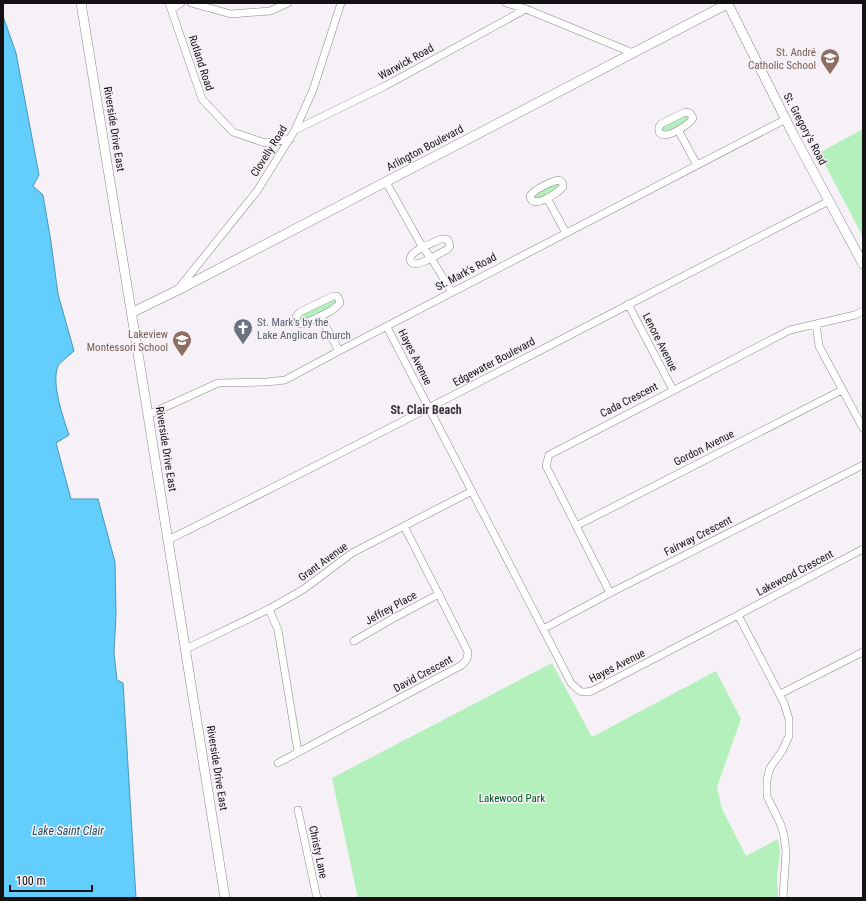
<svg xmlns="http://www.w3.org/2000/svg" width="866" height="901" viewBox="0 0 866 901" font-family="'Roboto Condensed',sans-serif">
<style>
.green{fill:#b4f0bb}
.water{fill:#63cdfb;stroke:#4b95b6}
.lines{fill:none;stroke-linecap:round;stroke-linejoin:round}
.street-casing{stroke:#8c878c;stroke-width:8}
.secondary-casing{stroke:#8c878c;stroke-width:10}
.street{stroke:#fff;stroke-width:7}
.secondary{stroke:#fff;stroke-width:9}
.labels{text-anchor:middle;dominant-baseline:central;stroke-width:3;stroke-linejoin:round;paint-order:stroke}
.education-label{font-size:11px;fill:#785e54;stroke:#f6f1f7;text-anchor:end}
.street-label{font-size:11px;fill:#141214;stroke:#f6f1f7}
.worship-label{font-size:11px;fill:#5b616d;stroke:#f6f1f7;text-anchor:start}
.park-label{font-size:11px;fill:#00571d;stroke:#f6f1f7}
.neighbourhood-label{font-size:12px;font-weight:bold;fill:#393539;stroke:#f6f1f7}
.water-label{font-size:12px;font-style:italic;fill:#245164;stroke:#f6f1f7}
</style>
<rect width="100%" height="100%" fill="#f6f1f7"/>
<path class="green" d="M684,115h3l3,4 -15,10 -12,3 -1,-5z
M863,129v108l-44,-84z
M559,183l1,4 -22,13 -4,-1v-4l1,-3z
M333,298l4,2 -1,5 -31,16h-4l-2,-6z
M552,663l40,74 124,-66 25,48 -24,68 5,22 24,47 32,-17 2,13 -3,24 1,22h-420l-26,-120z"/>
<path class="water" d="M3,16l13,37 23,122 -6,11 10,9 8,47 7,52 16,57c-4,4 -14,11 -16,15 -7,17 5,51 11,69l-13,8 15,56h27l17,63 1,52 -2,39 3,27 6,3 13,215h-133z"/>
<g class="lines">
<defs>
<path id="street" d="M169,3l33,96 31,33 32,11 25,-4
M191,3l40,11 39,-3 18,-8
M506,3l20,6 107,44
M172,9l9,-6
M685,112l5,1 3,5c-4,8 -37,28 -34,9l2,-3z
M295,130l90,-44 141,-77
M678,130l19,35
M558,180c4,1 5,3 5,7 -6,6 -31,24 -33,9 5,-7 20,-14 28,-16z
M386,182l37,66 8,10 21,34
M547,198l19,35
M441,239h3l4,1 2,6 -2,3c-7,3 -31,20 -37,13 -1,-2 -1,-4 0,-6 4,-7 22,-13 30,-17z
M179,288l78,-97 38,-61 18,-40 28,-87
M333,296h4l2,3 1,4c-8,10 -26,16 -37,21h-3l-3,-2 -1,-5 4,-5z
M628,304l45,86
M320,316l19,35
M816,324l3,22 44,82
M387,327l184,356c9,8 9,11 21,8l146,-76 46,88 5,16v17l-7,15 -12,17 -3,11v17l14,29 3,11 2,16 -3,46
M148,415l70,-32 49,-1 18,-2 54,-29 447,-232
M576,526l266,-136
M168,540c222,-110 441,-226 661,-339
M610,593l-64,-127 3,-11 241,-125 65,-15 8,-4
M269,609l9,21 20,122
M738,615l125,-66
M543,629l67,-36 253,-128
M354,641l38,-22 47,-25
M186,649l83,-40 35,-20 48,-36 120,-62
M780,694l83,-42
M278,763l184,-98 5,-6 1,-7 -64,-126
M298,810l19,88"/>
<path id="secondary" d="M81,3l67,412 77,483
M728,4l66,132 69,128
M131,313l47,-23 551,-287"/>
</defs>
<use href="#street" class="street-casing"/>
<use href="#secondary" class="secondary-casing"/>
<use href="#street" class="street"/>
<use href="#secondary" class="secondary"/>
</g>
<defs>
<symbol id="school-pin" viewBox="-11 -11 22 30"><path d="M0 17L-7.5 6A9.5 9.5 0 1 1 7.5 6Z" fill="#8d6e63" stroke="#f6f1f7"/><path d="M0-5L7-2L0 1L-7-2ZM-4 1L0 2.5L4 1V4Q0 6-4 4Z" fill="#fff"/></symbol>
<symbol id="church-pin" viewBox="-11 -11 22 30"><path d="M0 17L-7.5 6A9.5 9.5 0 1 1 7.5 6Z" fill="#6b7280" stroke="#f6f1f7"/><path d="M-1.2-6h2.4v3.5h3.3v2.4h-3.3V6h-2.4V-.1h-3.3v-2.4h3.3Z" fill="#fff"/></symbol>
</defs>
<g fill-rule="evenodd">
<use href="#school-pin" x="819" y="47" width="22" height="30"/>
<use href="#church-pin" x="232" y="317" width="22" height="30"/>
<use href="#school-pin" x="171" y="329" width="22" height="30"/>
</g>
<g class="labels">
<g class="education-label">
<text x="816" y="52">St. André<tspan x="816" dy="13">Catholic School</tspan></text>
<text x="168" y="334">Lakeview<tspan x="168" dy="13">Montessori School</tspan></text>
</g>
<g class="street-label">
<text transform="translate(406 62) rotate(-29)">Warwick Road</text>
<text transform="translate(201 63) rotate(72)">Rutland Road</text>
<text transform="translate(114 129) rotate(81)">Riverside Drive East</text>
<text transform="translate(805 129) rotate(62)">St. Gregory's Road</text>
<text transform="translate(425 148) rotate(-28)">Arlington Boulevard</text>
<text transform="translate(269 151) rotate(-58)">Clovelly Road</text>
<text transform="translate(466 272) rotate(-28)">St. Mark's Road</text>
<text transform="translate(660 342) rotate(63)">Lenore Avenue</text>
<text transform="translate(415 357) rotate(63)">Hayes Avenue</text>
<text transform="translate(494 362) rotate(-28)">Edgewater Boulevard</text>
<text transform="translate(629 400) rotate(-27)">Cada Crescent</text>
<text transform="translate(704 448) rotate(-27)">Gordon Avenue</text>
<text transform="translate(166 449) rotate(81)">Riverside Drive East</text>
<text transform="translate(698 536) rotate(-27)">Fairway Crescent</text>
<text transform="translate(323 562) rotate(-36)">Grant Avenue</text>
<text transform="translate(795 573) rotate(-28)">Lakewood Crescent</text>
<text transform="translate(391 608) rotate(-29)">Jeffrey Place</text>
<text transform="translate(617 666) rotate(-27)">Hayes Avenue</text>
<text transform="translate(423 674) rotate(-28)">David Crescent</text>
<text transform="translate(217 768) rotate(81)">Riverside Drive East</text>
<text transform="translate(318 852) rotate(78)">Christy Lane</text>
</g>
<g class="worship-label">
<text x="257" y="322">St. Mark's by the<tspan x="257" dy="13">Lake Anglican Church</tspan></text>
</g>
<g class="park-label">
<text x="512" y="798">Lakewood Park</text>
</g>
<g class="neighbourhood-label">
<text x="426" y="410">St. Clair Beach</text>
</g>
<g class="water-label">
<text x="68" y="831">Lake Saint Clair</text>
</g>
</g>
<rect width="866" height="901" fill="none" stroke="#141214" stroke-width="8"/>
<path d="M10 885v6h82v-6" fill="none" stroke="#141214" stroke-width="2"/>
<text x="16" y="885" font-size="12" fill="#141214" stroke="#f6f1f7" stroke-width="3" paint-order="stroke">100 m</text>
</svg>
